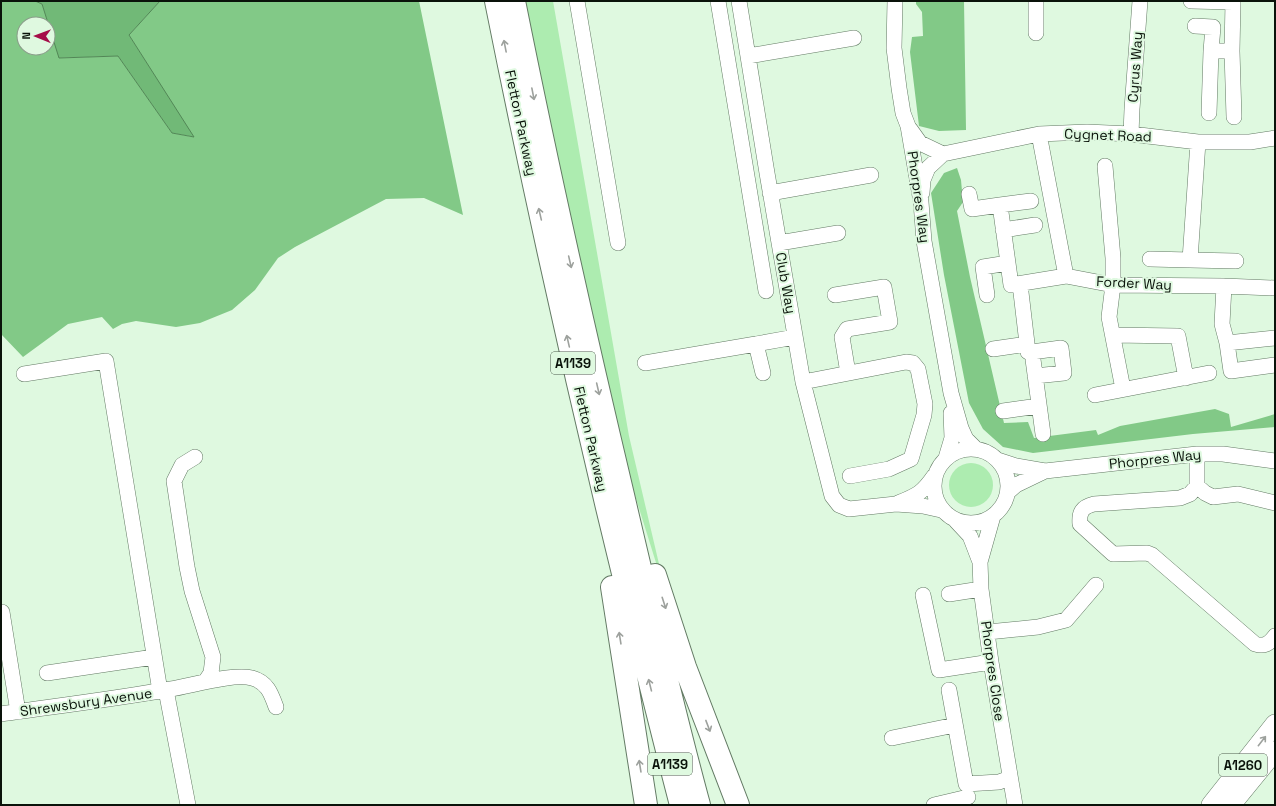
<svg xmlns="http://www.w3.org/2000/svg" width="1276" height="806" viewBox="0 0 1276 806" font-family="'Space Grotesk',sans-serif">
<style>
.green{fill:#adecb0}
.forest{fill:#82c987;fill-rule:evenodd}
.water{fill:#71b977;stroke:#528756}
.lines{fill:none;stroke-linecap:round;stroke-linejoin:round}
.minor-casing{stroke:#637a64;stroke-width:16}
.major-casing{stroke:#637a64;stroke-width:20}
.highway-casing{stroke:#637a64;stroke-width:24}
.minor{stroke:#fff;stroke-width:15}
.major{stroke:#fff;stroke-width:19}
.highway{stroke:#fff;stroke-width:22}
.oneway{stroke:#9da19d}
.labels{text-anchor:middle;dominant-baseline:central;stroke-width:4;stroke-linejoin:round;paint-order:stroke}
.shield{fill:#dff9e0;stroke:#4a584a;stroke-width:1}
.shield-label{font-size:13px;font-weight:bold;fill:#0a130a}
.street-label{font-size:14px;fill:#0a130a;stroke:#dff9e0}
</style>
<rect width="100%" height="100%" fill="#dff9e0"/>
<path class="green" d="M522,1h31l76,435 38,162 -48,-154z
M949 485a22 22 0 1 1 44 0a22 22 0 1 1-44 0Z"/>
<path class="forest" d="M1,1h34l7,3 18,54 58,-2 54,77 21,4 -64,-102 31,-34h259l44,214 -39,-17 -38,1 -91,48 -17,11 -23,32 -23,20 -32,13 -24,4 -40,-6 -14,3 -9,5 -11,-12 -34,7 -45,33 -22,-23zM24,24h24v24h-24z
M916,1h48l2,129 -27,1 -20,-5 -9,-74 2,-15 11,-1 -1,-24 -6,-8z
M957,168l4,12 2,22 -6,9 13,66 34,146 24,-1 6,16 62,-8 2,5 22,-9 95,-17 14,5 2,13 44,-13v13l-82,7 -160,19 -30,-6 -20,-18 -14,-26 -25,-128 -13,-82 13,-20z"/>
<path class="water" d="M35,1h125l-31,34 65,102 -22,-4 -54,-77 -59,2 -17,-54z"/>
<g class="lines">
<defs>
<path id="minor" d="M577,1l41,242
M718,1l48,290
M739,1l28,172 36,209 29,114 7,9 10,4 47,-5 27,2 18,4
M895,1l-1,47 5,40 4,25 5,13 13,76 3,39 27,152 10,35 5,11 9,9
M1036,1v32
M1191,1l42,1 -1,49h-21l2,-24 -18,-1
M1232,51l2,66
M748,56l106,-18
M1209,113l2,-62
M910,129l10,14 23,11
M1039,134l27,142 47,9 111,1 51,2
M1131,134l1,-25 8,-108
M1198,142l-8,118 46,1
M1105,166l8,92v27l-4,32 14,72
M770,193l101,-18
M922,193l1,-13 5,-12 15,-14 96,-20 48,-2 44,2 67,8h52l25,-4
M969,194l3,15 28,-4 11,80 55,-9
M1000,205l31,-4
M1003,230l32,-5
M779,243l59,-10
M1150,259l40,1
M1020,284l8,68h4l11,82
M1224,286l-2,38 5,19 4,28 44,-6
M835,295l49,-8 6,35 -43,7 -5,8 6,36
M987,295l-4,-28 25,-4
M1113,335l65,1 8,42
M1227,343l48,-5
M993,349l34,-5
M1032,352l29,-4 3,25 -29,3
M645,363l111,-19
M763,373l-7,-29 39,-7
M24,374l82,-13 54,330
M803,382l103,-20 7,1 5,6 7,35 -1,11 -13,44 -22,10 -39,7
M1095,395l114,-22
M1003,411l36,-5
M934 486a37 37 0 1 1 74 0a37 37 0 1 1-74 0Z
M1197,454v32l-7,8 -10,4 -86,6c-12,3 -15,8 -14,20l33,30 34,-1 5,2 103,89c9,3 14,0 20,-8
M195,457l-13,8 -8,16 13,86 5,24 21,66 -2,16 -6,9
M946,458l6,-20 -1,-25
M998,460l18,6 29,5
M1197,486l8,7 8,4 25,-3 37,9
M1008,492l8,-7 29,-14 152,-17h26l52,7
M898,503c20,-8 24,-10 36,-27
M993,516l-13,46 1,27 10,73 24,143
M956,521l14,15 10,26
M949,594l32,-5
M923,595l16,75 52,-8
M2,612l16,100
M988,632l50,-5 28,-7 30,-35
M47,673l107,-16
M166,690l22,115
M949,690l17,94 33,-2 11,-4
M1,714c56,-8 113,-15 170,-25 20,-3 62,-16 81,-11 15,4 19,15 24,29
M892,738l63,-13
M934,805l34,-8"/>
<path id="major" d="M1211,805l64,-81
M1231,805l44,-54"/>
<path id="highway" d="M496,1c54,270 116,538 185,804
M514,1c33,165 70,330 109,494 24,103 48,207 76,310
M655,575l30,92 53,138
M612,587l34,218"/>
</defs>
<use href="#minor" class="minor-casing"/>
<use href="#major" class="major-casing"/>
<use href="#highway" class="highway-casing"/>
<use href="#minor" class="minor"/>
<use href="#major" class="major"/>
<use href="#highway" class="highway"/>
</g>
<defs><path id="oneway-shaft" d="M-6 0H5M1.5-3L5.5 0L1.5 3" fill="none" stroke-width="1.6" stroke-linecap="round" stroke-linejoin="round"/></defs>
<g class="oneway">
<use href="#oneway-shaft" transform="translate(505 46) rotate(-101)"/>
<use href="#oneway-shaft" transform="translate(533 94) rotate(79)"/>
<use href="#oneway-shaft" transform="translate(540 214) rotate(-103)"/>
<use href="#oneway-shaft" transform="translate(570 262) rotate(77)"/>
<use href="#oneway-shaft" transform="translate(568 341) rotate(-103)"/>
<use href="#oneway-shaft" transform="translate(598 389) rotate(77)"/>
<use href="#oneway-shaft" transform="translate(664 603) rotate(72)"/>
<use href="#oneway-shaft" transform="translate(620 638) rotate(-99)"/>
<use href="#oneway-shaft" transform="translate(650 685) rotate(-104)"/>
<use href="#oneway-shaft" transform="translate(708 726) rotate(69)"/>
<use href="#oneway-shaft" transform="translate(1262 741) rotate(-52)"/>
<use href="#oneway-shaft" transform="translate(640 766) rotate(-99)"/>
</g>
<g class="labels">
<g class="shield">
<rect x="551" y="352" width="44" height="22" rx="3"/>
<rect x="648" y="753" width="44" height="22" rx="3"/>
<rect x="1219" y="754" width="48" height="22" rx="3"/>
</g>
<g class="shield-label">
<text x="573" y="363">A1139</text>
<text x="670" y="764">A1139</text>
<text x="1243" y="765">A1260</text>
</g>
<g class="street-label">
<text transform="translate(1135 67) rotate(-86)">Cyrus Way</text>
<text transform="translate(521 123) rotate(78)">Fletton Parkway</text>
<text transform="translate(1108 135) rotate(2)">Cygnet Road</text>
<text transform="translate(919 197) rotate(82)">Phorpres Way</text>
<text transform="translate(786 283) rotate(80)">Club Way</text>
<text transform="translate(1134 283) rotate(3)">Forder Way</text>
<text transform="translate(591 439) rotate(77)">Fletton Parkway</text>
<text transform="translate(1155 459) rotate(-6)">Phorpres Way</text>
<text transform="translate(993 671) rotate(82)">Phorpres Close</text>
<text transform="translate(86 702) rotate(-8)">Shrewsbury Avenue</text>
</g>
</g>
<rect width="1276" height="806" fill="none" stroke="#0a130a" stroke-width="4"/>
<g transform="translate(36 36) rotate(271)"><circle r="19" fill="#dff9e0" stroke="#8a9d8a"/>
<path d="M0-3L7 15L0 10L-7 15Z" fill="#a50e48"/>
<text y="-6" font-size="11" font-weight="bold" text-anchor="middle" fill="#0a130a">N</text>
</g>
</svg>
